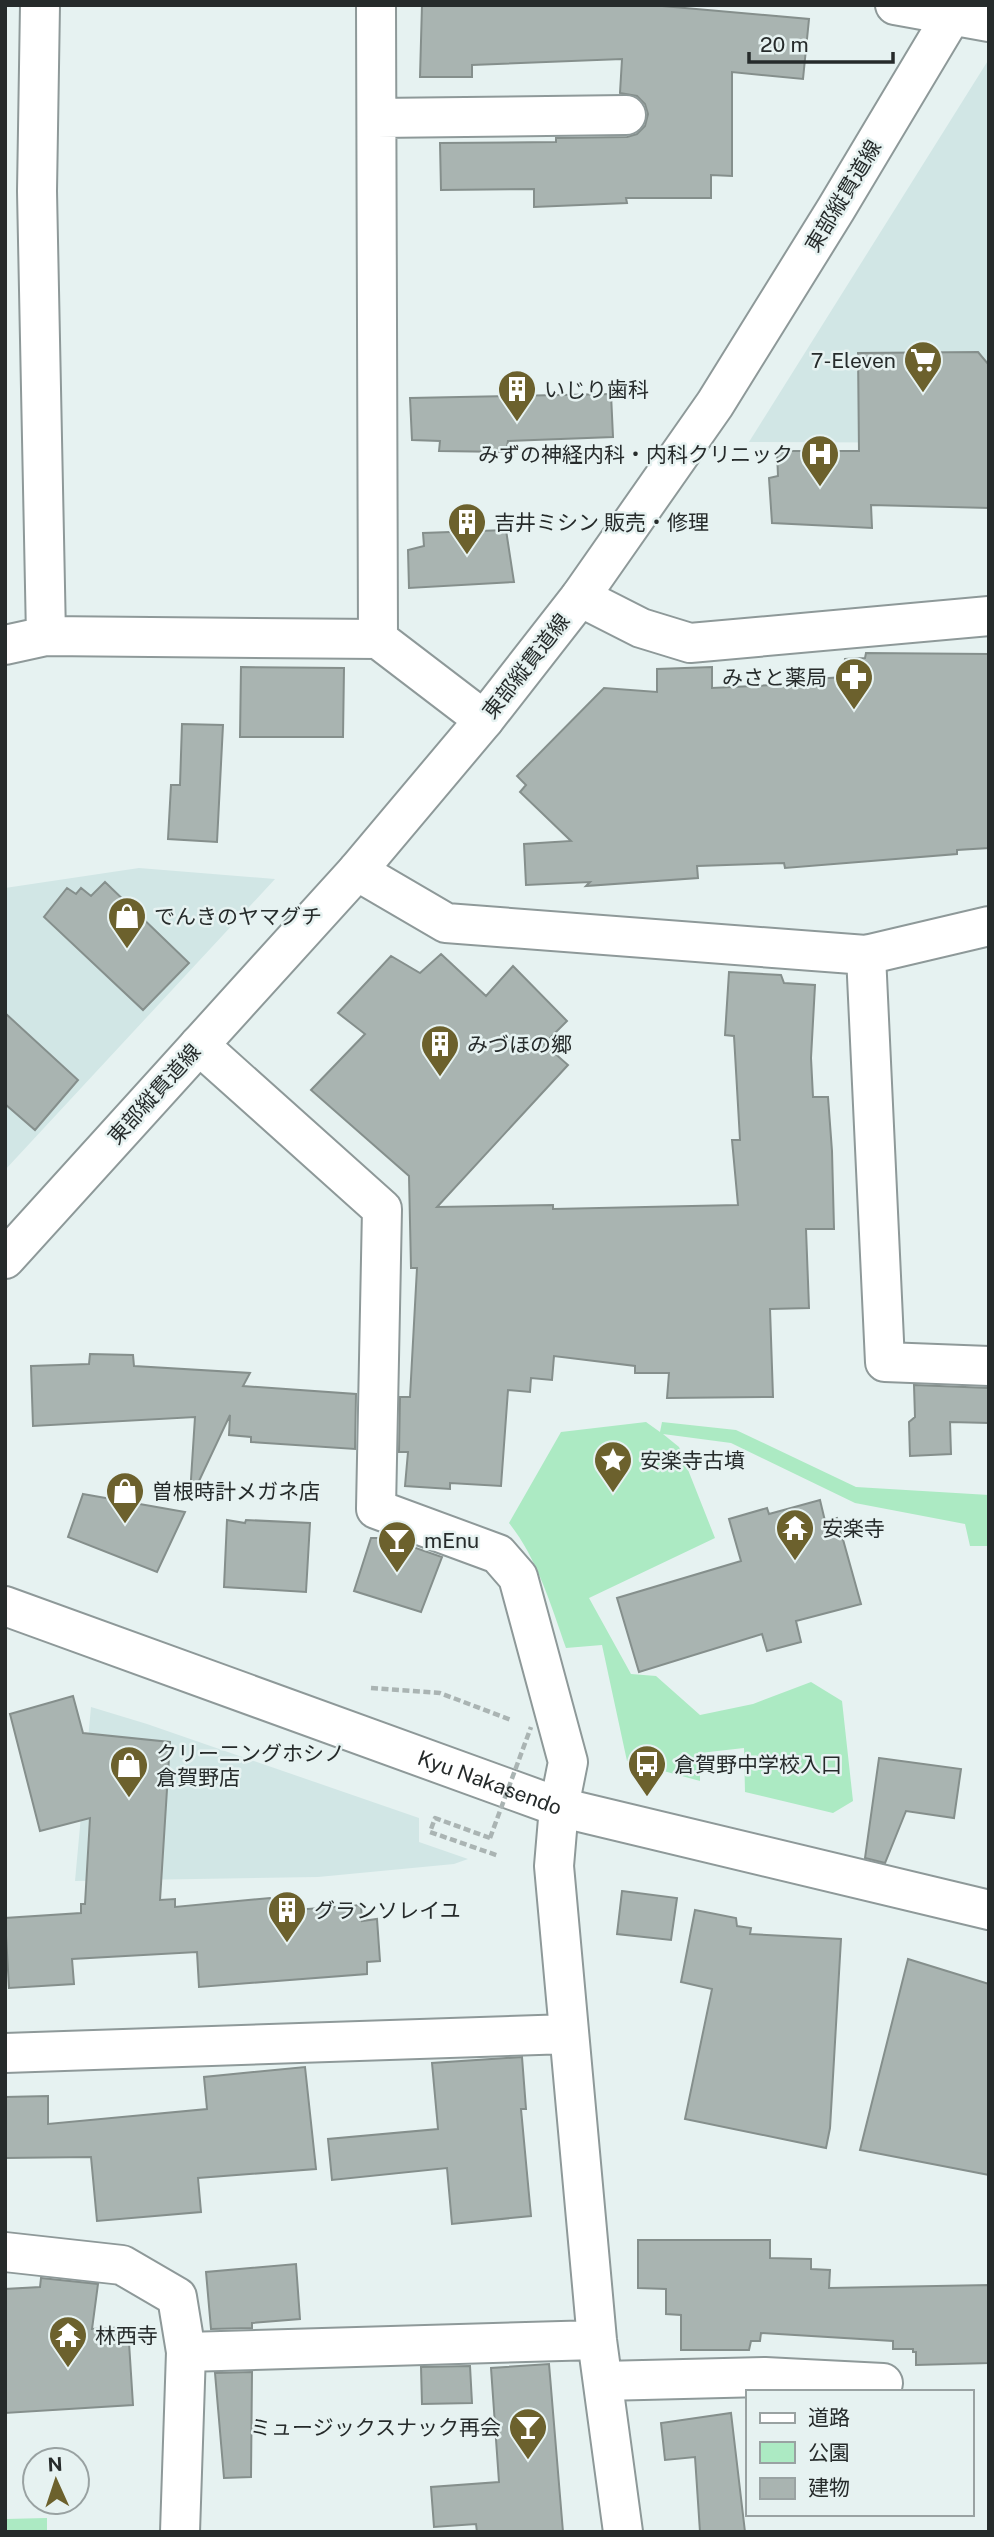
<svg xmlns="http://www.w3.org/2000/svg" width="994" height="2537" viewBox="0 0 994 2537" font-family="'Public Sans','Noto Sans JP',sans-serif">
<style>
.built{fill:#d1e6e5}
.green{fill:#aceac3}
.building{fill:#a9b4b1;stroke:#858f8c;stroke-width:2}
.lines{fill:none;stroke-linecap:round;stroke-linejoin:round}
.minor-casing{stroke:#8e9999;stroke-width:42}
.tertiary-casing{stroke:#8e9999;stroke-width:42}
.secondary-casing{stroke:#8e9999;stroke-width:42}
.path{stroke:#aab4b3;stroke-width:4.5;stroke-dasharray:7 3.5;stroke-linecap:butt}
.minor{stroke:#fff;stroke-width:38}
.tertiary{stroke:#fff;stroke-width:38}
.secondary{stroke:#fff;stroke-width:38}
.path-bridge{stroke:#aab4b3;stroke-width:4.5;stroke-dasharray:7 3.5;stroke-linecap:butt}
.labels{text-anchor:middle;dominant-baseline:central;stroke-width:5;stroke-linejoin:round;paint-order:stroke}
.street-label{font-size:21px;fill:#262b2b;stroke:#e6f2f1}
.poi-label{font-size:21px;fill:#262b2b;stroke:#e6f2f1;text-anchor:start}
</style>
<rect width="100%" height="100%" fill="#e6f2f1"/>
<path class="built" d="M989,59v384l-240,-1z
M139,868l136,11 -270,291v-282z
M91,1707l56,17 272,94v24l49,17 -14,5 -136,13 -243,4z"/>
<path class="green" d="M646,1422l14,10 2,-10 74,8 120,57 133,8v51h-19l-5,-22 -110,-21 -124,-60 -68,-9 16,13 36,91 -126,60 42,76 25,2 44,39 53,-11 58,-22 31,19 11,100 -20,12 -88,-21 -1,-44 -44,5v28l-73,-20 -25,-116 -36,3c-15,-43 -29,-90 -57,-125l52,-91z
M47,2518v14h-42v-13z"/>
<path class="building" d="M422,5h229l158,14 -6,60 -71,-7v104l-21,-1v23h-85l1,5 -93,4v-18l-93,1 -1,-47 116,-1v-4l71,-1 10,-3 8,-8 3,-12 -3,-10 -8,-8 -17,-3 2,-34 -150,6v12h-52z
M978,352l11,13v143l-118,-3 1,23 -100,-5 -3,-45 9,-2 -1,-25h82l-1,-98z
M611,394l2,43 -105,4 -2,11 -67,-1 1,-10 -28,-1 -2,-42z
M506,530l8,52 -105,6 -1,-38 16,-4 -1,-13z
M866,653l123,1v194l-32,2v4l-172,14 -1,-5 -87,3 1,12 -112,8 4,-4 -64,3 -2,-41 47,-3 -51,-49 6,-7 -9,-9 87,-88 53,4v-23l55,-2v21l104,-5v-4l27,-2 2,-18 20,-1z
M241,667l103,1 -1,69h-103z
M182,724l41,1 -6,117 -49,-3 3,-54h9z
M105,882l84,81 -46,47 -99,-93 23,-29 9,6 5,-6 10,8z
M441,954l45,42 27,-30 54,55 -23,23 24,21 -131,142 116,-2v4l185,-4 -6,-65h8l-6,-104 -9,-1 4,-63 52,3 3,8 31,2 -4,73 2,39h15l4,54 2,78h-28l3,79 -39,1 3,88 -106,1 2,-25h-34v-7l-81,-10 -2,24 -21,-2 -1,14 -22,-2 -7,96 -51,-3v6l-45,-3 3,-34h-9l1,-55h10l7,-129h-6l-2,-92 -98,-86 54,-56 -27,-21 53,-57 29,17z
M5,1013l73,67 -43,50 -30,-26z
M90,1354l43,1 1,11 116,7 -7,13 113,8 -1,55 -104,-7v-5l-22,-2 1,-20 -38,81 -2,-1 5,-78 -162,9 -2,-60 58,-2z
M914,1385l75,3v35l-39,-1 1,32 -41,2 -1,-34 6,-5z
M83,1494l102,18 -28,60 -89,-35z
M820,1500l5,21 12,-3 24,86 -65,17 5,21 -34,9 -5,-17 -123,38 -22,-74 124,-37 -12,-42 38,-11 2,6z
M227,1520l18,3 1,-3 64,3 -4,69 -82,-5z
M371,1538h16l55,19 -21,55 -67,-21z
M73,1696l10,37 87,9 -10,158 15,-1v8l95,-9 10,13 81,-6 1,16 15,-2 3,42 -13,1v12l-168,13 -2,-35 -125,7 2,25 -65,4 -4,-70 76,-5v-9h4l5,-86 -50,13 -30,-117z
M879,1758l82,11 -7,49 -48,-7 -21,52 -20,-5z
M622,1891l55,7 -6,42 -54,-6z
M695,1910l41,8 1,8 14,2 -1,6 91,5 -11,189 -4,20 -141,-29 27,-130 -31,-7z
M908,1959l81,25v191l-129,-25z
M522,2057l4,52h-5l10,107 -79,8 -5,-56 -115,12 -4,-41 110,-10 -6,-66z
M305,2067l11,102 -118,9 3,34 -104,9 -6,-64 -86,1v-61l43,-1v28l159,-15 -3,-32z
M638,2240h132v18l41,1v10l19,1 -1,18 160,-3v78l-73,2v-13h-3v-3h-20v-8l-132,-8 -1,8h-9l-2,9h-68v-35l-15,-1v-25l-28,-1z
M296,2264l4,55 -48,4v5l-41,1 -5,-57z
M41,2278l57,6 -6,45 36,-2 5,78 -128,8v-124l35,-2z
M549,2364l14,168h-86l-1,-8 -42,3 -3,-40 68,-5 -8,-114z
M470,2366l2,37 -50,1 -1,-37z
M252,2372l-1,105 -27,1 -9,-105z
M731,2413l14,119h-45l-5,-75 -30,3 -4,-37z"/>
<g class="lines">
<defs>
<path id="minor" d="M40,5l-3,186 9,445
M376,5l2,634
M895,5l94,17
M377,118l249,-3
M580,597l61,31 49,15 299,-27
M5,645l41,-9 332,3 106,81
M357,871l89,52 420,32 123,-29
M866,955l19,407 104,4
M199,1045l183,164 -6,300 122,45 20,23 50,185 -9,45 -5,59 43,474 26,192
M5,2053l564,-19
M5,2252l117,13 55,32 9,55
M603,2381l162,-4 118,6
M180,2532l6,-180 411,-12"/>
<path id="tertiary" d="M5,1259l352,-388 127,-151 96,-123 135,-193 121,-195 122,-204"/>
<g id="secondary">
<path id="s1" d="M5,1606l554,201 430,103"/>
</g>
</defs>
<use href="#minor" class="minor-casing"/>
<use href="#tertiary" class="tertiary-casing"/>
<use href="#secondary" class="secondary-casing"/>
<path class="path" d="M371,1688l69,5 71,27
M490,1838l-55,-20 -5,14 69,24"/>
<use href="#minor" class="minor"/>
<use href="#tertiary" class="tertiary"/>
<use href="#secondary" class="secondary"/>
<path class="path-bridge" d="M490,1838l41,-111"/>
</g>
<defs>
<symbol id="supermarket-pin" viewBox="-11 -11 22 30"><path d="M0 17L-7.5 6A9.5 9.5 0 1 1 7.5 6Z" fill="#6c612d" stroke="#e6f2f1"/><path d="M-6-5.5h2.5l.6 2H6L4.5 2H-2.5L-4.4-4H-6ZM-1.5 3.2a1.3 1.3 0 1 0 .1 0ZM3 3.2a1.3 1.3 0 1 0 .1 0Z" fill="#fff"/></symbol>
<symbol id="building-pin" viewBox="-11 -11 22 30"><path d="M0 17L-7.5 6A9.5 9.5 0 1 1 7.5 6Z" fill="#6c612d" stroke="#e6f2f1"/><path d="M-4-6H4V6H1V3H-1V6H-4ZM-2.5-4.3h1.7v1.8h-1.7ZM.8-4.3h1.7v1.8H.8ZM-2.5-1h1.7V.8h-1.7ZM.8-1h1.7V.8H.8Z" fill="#fff"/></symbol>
<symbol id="hospital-pin" viewBox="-11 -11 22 30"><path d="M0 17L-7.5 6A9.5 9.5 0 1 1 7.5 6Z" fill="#6c612d" stroke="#e6f2f1"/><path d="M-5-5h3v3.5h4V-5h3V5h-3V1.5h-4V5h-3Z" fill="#fff"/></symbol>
<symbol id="pharmacy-pin" viewBox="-11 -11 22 30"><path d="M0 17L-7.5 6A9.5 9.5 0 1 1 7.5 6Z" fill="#6c612d" stroke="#e6f2f1"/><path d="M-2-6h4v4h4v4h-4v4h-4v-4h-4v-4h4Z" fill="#fff"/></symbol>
<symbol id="shop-pin" viewBox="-11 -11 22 30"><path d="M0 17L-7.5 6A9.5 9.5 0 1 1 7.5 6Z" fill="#6c612d" stroke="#e6f2f1"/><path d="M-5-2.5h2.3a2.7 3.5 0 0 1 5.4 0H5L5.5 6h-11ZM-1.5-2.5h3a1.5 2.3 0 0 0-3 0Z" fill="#fff"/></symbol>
<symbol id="sight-pin" viewBox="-11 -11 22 30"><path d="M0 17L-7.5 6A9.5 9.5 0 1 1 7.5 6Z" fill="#6c612d" stroke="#e6f2f1"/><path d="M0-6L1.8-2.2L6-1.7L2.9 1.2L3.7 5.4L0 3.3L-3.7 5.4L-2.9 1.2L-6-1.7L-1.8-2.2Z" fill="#fff"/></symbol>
<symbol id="temple-pin" viewBox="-11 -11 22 30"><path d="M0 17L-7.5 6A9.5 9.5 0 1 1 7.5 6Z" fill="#6c612d" stroke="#e6f2f1"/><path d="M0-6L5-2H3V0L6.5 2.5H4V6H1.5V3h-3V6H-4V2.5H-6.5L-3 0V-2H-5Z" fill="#fff"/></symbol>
<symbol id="bar-pin" viewBox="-11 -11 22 30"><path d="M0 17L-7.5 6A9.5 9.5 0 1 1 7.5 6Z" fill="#6c612d" stroke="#e6f2f1"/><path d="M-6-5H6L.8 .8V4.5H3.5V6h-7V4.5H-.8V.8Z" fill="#fff"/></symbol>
<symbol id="bus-pin" viewBox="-11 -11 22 30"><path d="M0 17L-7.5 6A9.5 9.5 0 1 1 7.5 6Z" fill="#6c612d" stroke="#e6f2f1"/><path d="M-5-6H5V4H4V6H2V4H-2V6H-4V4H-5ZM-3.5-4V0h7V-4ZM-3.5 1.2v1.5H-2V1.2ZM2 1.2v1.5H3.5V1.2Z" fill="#fff"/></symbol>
</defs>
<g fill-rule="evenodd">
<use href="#supermarket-pin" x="901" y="338" width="44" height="60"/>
<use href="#building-pin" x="495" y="367" width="44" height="60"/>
<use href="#hospital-pin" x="798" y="432" width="44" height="60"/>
<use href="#building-pin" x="445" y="500" width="44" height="60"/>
<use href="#pharmacy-pin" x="832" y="655" width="44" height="60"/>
<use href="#shop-pin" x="105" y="894" width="44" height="60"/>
<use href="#building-pin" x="418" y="1022" width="44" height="60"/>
<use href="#sight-pin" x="591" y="1438" width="44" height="60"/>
<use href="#shop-pin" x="103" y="1469" width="44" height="60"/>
<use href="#temple-pin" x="773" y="1506" width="44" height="60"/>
<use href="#bar-pin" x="375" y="1518" width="44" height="60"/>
<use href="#bus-pin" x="625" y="1742" width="44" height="60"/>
<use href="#shop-pin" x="107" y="1743" width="44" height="60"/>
<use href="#building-pin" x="265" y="1888" width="44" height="60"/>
<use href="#temple-pin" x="46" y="2313" width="44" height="60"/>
<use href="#bar-pin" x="506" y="2405" width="44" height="60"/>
</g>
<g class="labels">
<g class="street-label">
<text transform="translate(843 196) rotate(-59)">東部縦貫道線</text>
<text transform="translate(526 666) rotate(-52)">東部縦貫道線</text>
<text transform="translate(154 1094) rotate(-48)">東部縦貫道線</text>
<text stroke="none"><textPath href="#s1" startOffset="516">Kyu Nakasendo</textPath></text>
</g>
<g class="poi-label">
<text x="896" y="360" text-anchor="end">7-Eleven</text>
<text x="544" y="389">いじり歯科</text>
<text x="793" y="454" text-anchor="end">みずの神経内科・内科クリニック</text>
<text x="494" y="522">吉井ミシン 販売・修理</text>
<text x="827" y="677" text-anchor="end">みさと薬局</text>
<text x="154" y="916">でんきのヤマグチ</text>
<text x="467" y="1044">みづほの郷</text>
<text x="640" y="1460">安楽寺古墳</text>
<text x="152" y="1491">曽根時計メガネ店</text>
<text x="822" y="1528">安楽寺</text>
<text x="424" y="1540">mEnu</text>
<text x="156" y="1753">クリー二ングホシノ<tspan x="156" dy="24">倉賀野店</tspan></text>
<text x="674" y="1764">倉賀野中学校入口</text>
<text x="314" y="1910">グランソレイユ</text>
<text x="95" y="2335">林西寺</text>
<text x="501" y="2427" text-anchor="end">ミュージックスナック再会</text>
</g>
</g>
<rect width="994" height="2537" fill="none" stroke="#262b2b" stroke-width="14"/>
<rect x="746" y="2390" width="228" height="126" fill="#e6f2f1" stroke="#99a2a2" stroke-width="2"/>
<rect x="760" y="2413" width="35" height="10" fill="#ffffff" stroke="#99a2a2" stroke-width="2"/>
<text x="808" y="2425" font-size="21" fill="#262b2b">道路</text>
<rect x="760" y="2442" width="35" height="21" fill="#aceac3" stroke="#99a2a2" stroke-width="2"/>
<text x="808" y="2460" font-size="21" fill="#262b2b">公園</text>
<rect x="760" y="2478" width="35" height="21" fill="#a9b4b1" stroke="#99a2a2" stroke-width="2"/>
<text x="808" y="2495" font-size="21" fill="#262b2b">建物</text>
<g transform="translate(56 2481) rotate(357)"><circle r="33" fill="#e6f2f1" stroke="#99a2a2" stroke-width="2"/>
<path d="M0-5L12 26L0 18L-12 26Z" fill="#6c612d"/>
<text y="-10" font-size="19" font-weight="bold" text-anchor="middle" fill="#262b2b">N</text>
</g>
<path d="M749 52v10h144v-10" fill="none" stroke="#262b2b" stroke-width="3.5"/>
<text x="760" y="52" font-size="21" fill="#262b2b" stroke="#e6f2f1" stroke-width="5" paint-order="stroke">20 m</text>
</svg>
